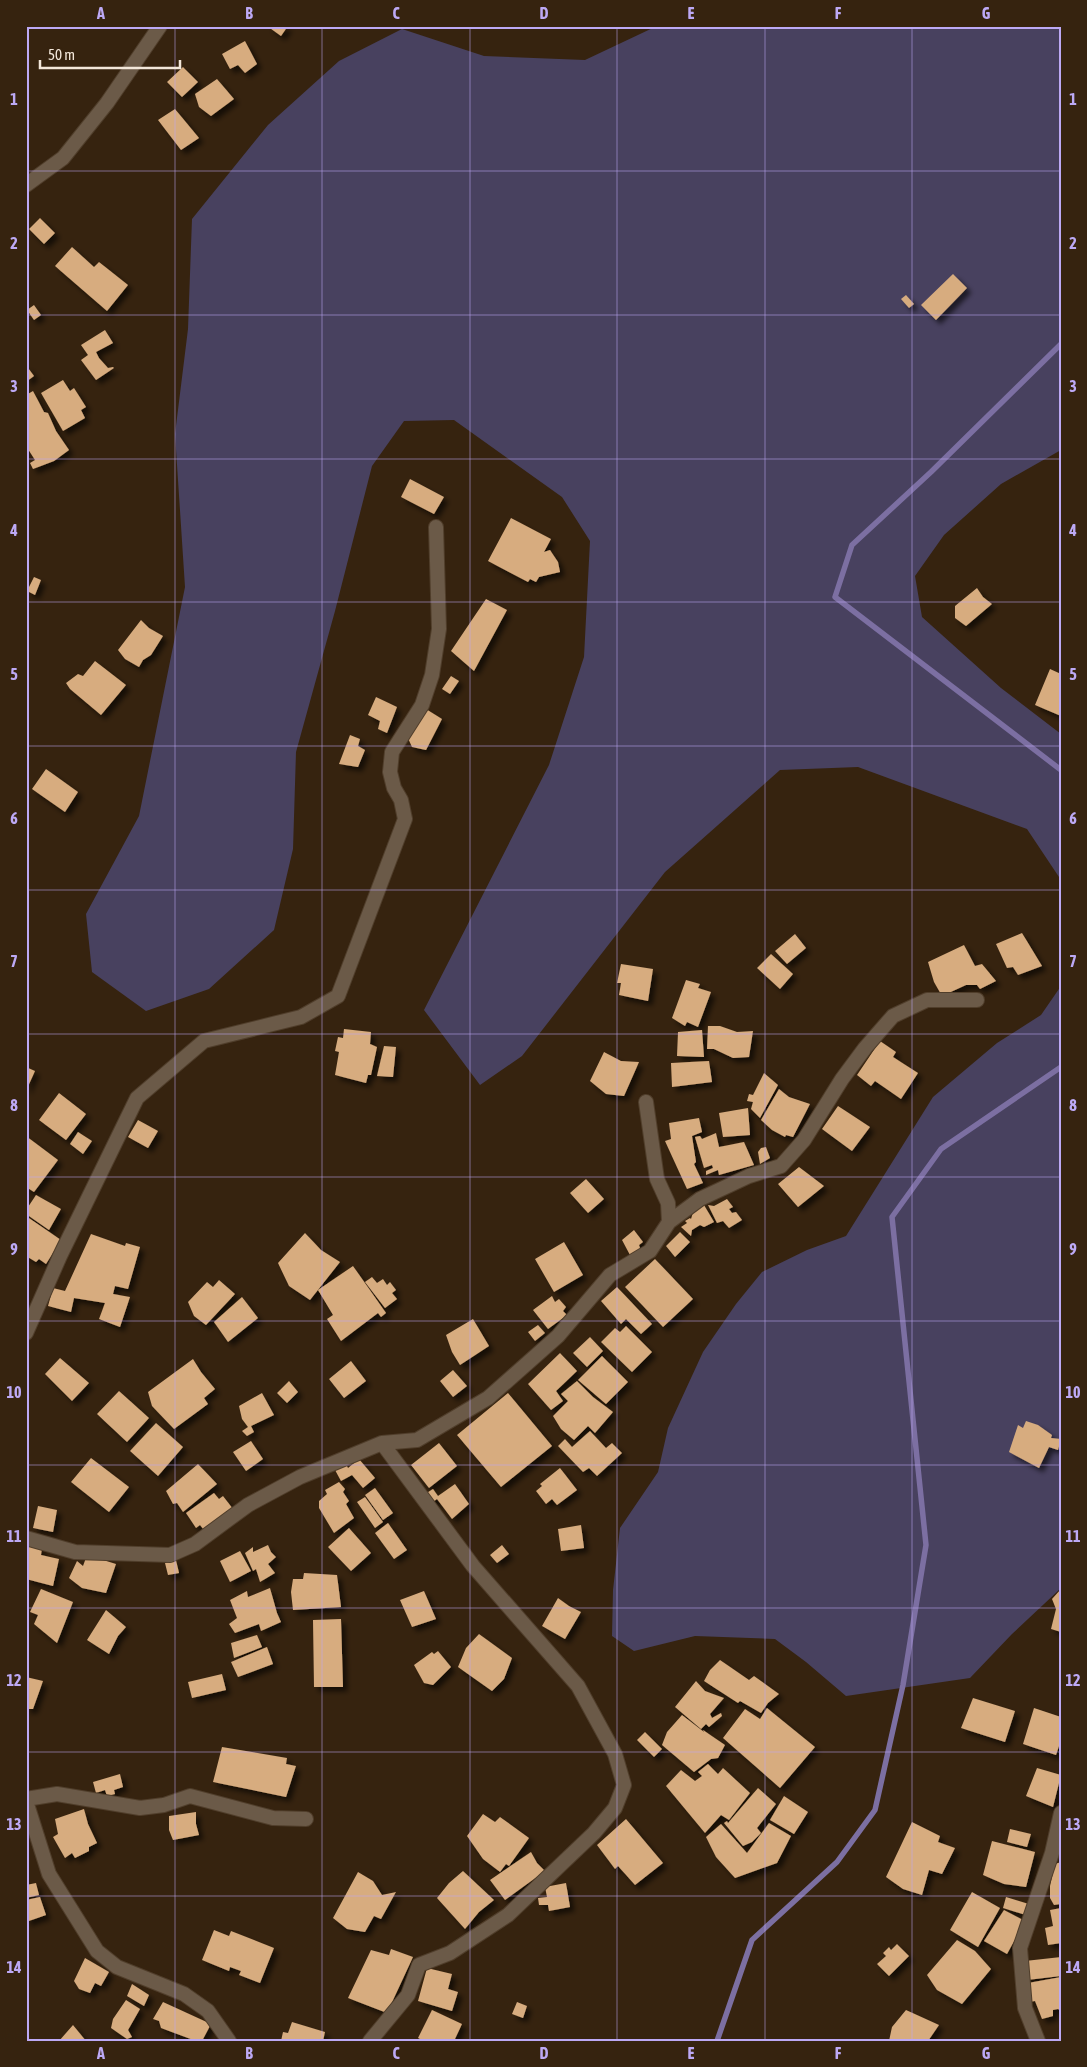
<svg xmlns="http://www.w3.org/2000/svg" width="1087" height="2067" viewBox="0 0 1087 2067" font-family="'Asap Condensed',sans-serif">
<style>
.green{fill:#48415f}
.lines{fill:none;stroke-linecap:round;stroke-linejoin:round}
.stream{stroke:#7c6fa2;stroke-width:5.5}
.building{fill:#d7ac7f;filter:url(#shadow)}
.minor-casing{stroke:#503e2b;stroke-width:16}
.minor{stroke:#6b5a48;stroke-width:14}
.grid{fill:none;stroke:#bda9f5;stroke-width:1;stroke-opacity:0.55}
.neatline{fill:none;stroke:#bda9f5;stroke-width:2}
.grid-label{font-size:16px;text-anchor:middle;font-weight:bold;fill:#bda9f5}
</style>
<defs>
<filter id="shadow"><feDropShadow dx="4.5" dy="4.5" stdDeviation="2.5" flood-color="#0009"/></filter>
</defs>
<rect width="100%" height="100%" fill="#36230f"/>
<path class="green" d="M657,26h404v424l-60,34 -57,51 -29,41 7,41 79,71 60,46v146l-34,-51 -169,-62 -78,3 -115,102 -143,184 -42,29 -56,-75 125,-245 35,-108 6,-116 -28,-44 -108,-77 -50,1 -32,45 -37,145 -39,141 -3,97 -19,81 -65,59 -63,22 -54,-39 -6,-58 53,-98 46,-229 -10,-153 13,-105 4,-110 76,-94 71,-64 63,-32 82,27 101,4z
M1061,986l-1,603 -48,45 -42,44 -124,18 -40,-34 -31,-23 -80,-3 -61,15 -22,-15 1,-46 7,-62 38,-56 10,-44 35,-76 33,-48 26,-32 45,-22 39,-14 87,-139 64,-54 44,-28z"/>
<g class="lines">
<path class="stream" d="M1061,344l-130,128 -79,73 -17,52 226,173
M717,2041l35,-101 85,-78 38,-52 28,-125 23,-140 -34,-328 49,-68 120,-82"/>
</g>
<path class="building" d="M267,26h21l-7,10z
M245,41l12,23 -12,9 -7,-8 -8,4 -8,-15z
M183,67l15,15 -16,15 -15,-15z
M217,79l17,20 -23,17 -12,-9 -4,-13z
M175,109l24,29 -18,12 -23,-30z
M40,218l15,15 -11,11 -15,-15z
M72,247l22,20 5,-5 29,23 -21,26 -52,-45z
M953,274l14,14 -31,32 -15,-15z
M906,295l8,9 -5,4 -8,-9z
M34,305l7,10 -7,5 -7,-10z
M105,330l8,13 -17,9 3,6 9,10 5,-1 1,1 -18,12 -15,-20 7,-5 -7,-10z
M26,365l8,11 -8,6z
M63,380l7,11 4,-3 12,19 -5,3 4,8 -22,13 -22,-38z
M33,391l11,21 4,1 8,18 13,19 -15,11 -21,8 -3,-6 5,-3 -9,-14v-51z
M410,479l34,18 -10,17 -33,-17z
M511,518l40,21 -7,13 6,-2 8,12 2,10 -21,5 -3,5 -6,-3 -2,3 -40,-21z
M34,577l7,3 -6,15 -8,-4z
M977,588l6,9 9,7 -26,22 -11,-8v-12z
M486,599l21,11 -33,61 -23,-20z
M141,620l8,8 14,8 -12,19 -8,5 -4,7 -14,-8 -7,-9z
M95,661l31,24 -25,30 -31,-26 -4,-6 12,-9 5,2z
M1050,669l11,5v42l-26,-11z
M451,676l8,5 -9,13 -8,-5z
M376,697l21,10 -10,26 -9,-4 2,-8 -12,-6z
M426,709l16,10 -16,31 -14,-3 -5,-11z
M350,735l10,4 -2,7 7,4 -7,17 -19,-3z
M46,769l32,23 -13,20 -33,-23z
M1022,933l20,33 -24,9 -5,-8 -6,1 -11,-24z
M795,934l11,14 -19,16 -12,-13z
M964,945l11,21 7,-2 14,17 -16,8 -3,-4h-11l-24,11 -8,-14 -6,-20z
M771,954l22,20 -13,15 -23,-21z
M621,964l32,5 -5,32 -29,-6 2,-12h-4z
M686,980l14,4 -2,4 13,4 -13,35 -11,-5 -2,4 -13,-8z
M708,1026h12l17,6 16,-1 -4,26 -16,1 -19,-9h-7z
M344,1029l27,3 -1,12 7,3 -6,28h-3l-2,8 -31,-8 4,-23 -4,-1 3,-14 5,1z
M702,1030l2,27 -27,-1 1,-24z
M880,1041l16,11 -3,5 25,16 -17,26 -26,-18 -4,5 -14,-11z
M384,1046l12,1 -3,30 -16,-1z
M604,1052l17,9 18,1 -15,34 -18,-2 -16,-13z
M709,1061l3,21 -40,5 -1,-24z
M26,1067l9,4 -9,20z
M764,1073l14,12 -18,33 -9,-9 2,-7 -6,-1 2,-7 4,1z
M779,1089l10,8 21,7 -17,33 -7,-2 -1,2 -13,-7 -11,-10z
M59,1093l27,21 -20,26 -27,-20z
M838,1106l32,21 -18,24 -30,-22z
M748,1108l2,27 -27,2 -4,-24z
M699,1118l3,14 -10,4 4,26 -2,2 9,19 -16,6 -22,-48 6,-2 -2,-16z
M138,1120l20,11 -10,17 -20,-11z
M78,1132l14,9 -9,13 -13,-10z
M716,1133l3,14 25,-5 10,23 -35,10 -1,-5 -12,5v-4l7,-3 -1,-3 -8,3 -9,-31 5,-1 2,3z
M26,1136l32,24 -24,32 -8,-5z
M766,1147l4,11 -10,6 -2,-12 3,-4z
M799,1167l25,19 -26,21 -20,-23z
M586,1179l18,20 -16,14 -18,-20z
M36,1195l25,14 -12,21 -23,-16v-4z
M727,1199l6,8 -4,2 3,4 4,-1 6,8 -13,8 -6,-7 -6,2 -9,-18 6,1z
M704,1205l10,17 -10,5 -4,-2 -8,5 -1,6 -10,-9 6,-4 -2,-2 5,-3 1,1 3,-10z
M26,1216l35,24 -15,24 -7,-5 -3,3 -10,-6z
M634,1230l9,12 -4,3 2,6 -11,4 -8,-15z
M680,1232l10,10 -15,15 -9,-11z
M305,1233l16,17 19,12 -30,38 -21,-14 -11,-23z
M91,1234l34,12 1,-3 14,4 -12,42 -13,-3 -2,8 17,3 -10,30 -21,-8 6,-16 -31,-5 -3,14 -23,-6 5,-18 12,3z
M564,1242l19,33 -29,17 -19,-33z
M655,1259l38,40 -30,28 -38,-40z
M353,1266l33,47 -5,4 -3,-4 -37,28 -14,-22 6,-4 -15,-25z
M372,1277l5,6 6,-4 4,6 3,-3 6,8 -4,3 5,6 -12,9 -20,-26z
M219,1280l16,14 -29,31 -12,-9 -6,-14 19,-20 6,5z
M617,1287l35,37 -11,10 -15,-15 -5,5 -20,-23z
M552,1296l3,6 4,-3 7,8 -3,4 4,4 -19,14 -15,-19z
M242,1297l16,21 -30,24 -14,-20z
M473,1319l16,27 -29,19 -8,-13 -6,-17z
M538,1325l7,8 -10,8 -7,-9z
M626,1326l26,26 -20,20 -31,-30 14,-14 5,4z
M590,1337l13,14 -16,16 -14,-14z
M560,1353l17,18 -21,20 7,10 -12,9 -23,-26z
M602,1356l26,26 -22,22 -28,-24z
M60,1358l29,25 -17,18 -27,-27z
M193,1359l8,13 14,17 -11,9 4,6 -34,25 -22,-23 -4,-14z
M351,1361l15,20 -22,17 -15,-19z
M453,1370l14,16 -14,11 -13,-16z
M289,1381l9,11 -11,11 -10,-10z
M577,1381l16,16 20,15 -18,21 -7,-7 -14,14 -13,-11 -8,-13 15,-15 -7,-7z
M119,1391l30,27 -22,24 -30,-28z
M262,1393l12,22 -23,11 3,6 -7,4 -5,-5 6,-4 -6,-8 -3,-13z
M508,1393l44,53 -51,41 -44,-52z
M1026,1421l12,4 14,10 -1,3 10,1 -3,11 -9,-3 -10,21 -30,-16 9,-27 5,3z
M156,1423l27,24 -25,29 -28,-25z
M590,1431l16,17 6,-5 10,10 -25,23 -8,-8 -6,4 -25,-26 7,-7 7,8z
M251,1441l12,18 -17,12 -13,-19z
M439,1443l18,23 -28,22 -18,-23z
M91,1458l38,29 -20,25 -38,-30z
M359,1459l16,19 -12,10 -11,-13 -11,6 -6,-11 11,-6 2,4z
M198,1464l19,20 -34,28 -6,-9 -4,1 -7,-13z
M560,1468l17,22 -20,15 -5,-6 -6,5 -10,-13 6,-5 -2,-2z
M339,1482l6,7 -2,3 6,9 -3,3 8,14 -20,15 -15,-25v-7l8,-7 -2,-4z
M455,1484l14,20 -17,15 -15,-20 -7,5 -5,-10 8,-5 5,7z
M375,1488l18,25 -10,7 -18,-25z
M214,1493l5,6 4,-3 10,13 -29,21 -4,-5 -4,3 -10,-15z
M365,1497l18,25 -8,6 -18,-26z
M38,1506l19,4 -4,22 -20,-4z
M388,1523l19,27 -13,9 -19,-26z
M581,1525l3,23 -23,3 -3,-22z
M349,1528l22,25 -20,18 -23,-24z
M28,1545l14,4 -1,6 18,4 -6,27 -27,-7z
M268,1545l3,7 5,5 -8,7 7,9 -15,9 -4,-13 -3,2 -8,-18 8,-6v5z
M502,1545l7,9 -12,9 -7,-8z
M240,1551l11,20 -21,11 -10,-21z
M87,1555l29,9 -10,29 -24,-5 -13,-10 8,-17 6,5z
M176,1560l3,13 -11,2 -3,-12z
M304,1573l33,2 4,32 -48,3 -2,-18 2,-13h10z
M270,1588l7,25 4,9 -20,9 -2,-7 -24,9 -6,-9 8,-6 -7,-18 17,-9 1,6z
M41,1589l32,13 -16,41 -23,-19 4,-9 -8,-3z
M1061,1589v43l-10,-3 5,-20 -4,-10z
M424,1591l12,28 -24,8 -12,-27z
M558,1598l11,8 12,6 -16,27 -23,-13z
M106,1610l20,17 -8,9 -9,18 -22,-14z
M341,1619l2,68h-29l-1,-67z
M479,1634l33,24 -8,21 -12,12 -34,-24 8,-19z
M257,1635l5,12 -28,11 -3,-15z
M267,1647l6,17 -35,13 -7,-15z
M438,1651l13,16 -18,18 -9,-2 -10,-18 18,-13 2,2z
M720,1660l29,20 5,-4 25,18 -11,9 -7,10 -21,-12 -2,2 -34,-22 6,-11z
M222,1674l4,16 -34,8 -4,-16z
M26,1677l17,4 -10,28h-7z
M696,1681l9,10 19,7 -14,16 2,4 9,-5 1,3 -13,11 -3,-3 -5,5 -26,-22z
M973,1698l42,13 -10,31 -44,-14z
M767,1708l48,39 -35,41 -57,-50 22,-29 15,10z
M1034,1708l27,9v23l-5,15 -33,-11z
M682,1715l22,17 -1,-2 22,15 -7,13 -7,1 -17,13 -32,-27 5,-13z
M645,1732l17,17 -8,8 -17,-17z
M222,1747l65,11 -1,6 10,2 -10,31 -73,-15z
M708,1764l10,10 5,-6 27,25 -21,27 -8,-5 -16,18 -39,-47 15,-16 14,11 7,-5 -4,-4z
M1037,1768l24,7 -8,32 -27,-11z
M120,1774l3,13 -9,3 1,4 -8,2 -2,-6 -9,3 -3,-11z
M758,1788l18,16 -19,24 4,5 -9,9 -9,4 -19,-23 3,-2 1,2z
M784,1796l24,16 -14,22 -24,-14z
M84,1809l4,15 9,19 -8,4v4l-14,7 -3,-5 -7,5 -12,-21 5,-3 -3,-15z
M196,1812v12l3,11 -26,5 -4,-10v-14z
M483,1814l12,8 5,-5 29,21 -20,28 -3,-2 -6,8 -17,-13 -16,-23z
M626,1819l37,44 -28,22 -17,-19 -3,3 -18,-24z
M912,1822l28,14 -2,6 17,6 -13,26 -13,-4 -7,25 -19,-6 -17,-12z
M769,1823l22,13 -14,27 -42,15 -19,-21 -10,-20 15,-13 26,29z
M1010,1829l21,5 -4,13 -20,-5z
M992,1841l43,11 -9,35 -22,-3 -21,-9z
M531,1852l6,11 8,8 -40,29 -15,-20z
M1061,1862v42l-7,1 -4,-7v-12l5,-22z
M463,1871l31,29 -15,12 -14,17 -28,-31 12,-15z
M358,1872l15,9 9,14 14,-3 -15,27 -7,-3 -9,16 -18,-3 -14,-11z
M36,1883l3,12 -13,3v-13z
M566,1883l4,24 -21,4 -1,-6h-9l-1,-7 9,-1 -2,-10z
M972,1892l28,16 -22,39 -28,-17z
M40,1897l6,18 -20,7v-22z
M1006,1897l26,8 -3,11 -26,-8z
M1061,1908v35l-13,2 -3,-17 8,-2 -3,-16z
M1004,1910l21,11 -18,33 -23,-13z
M214,1930l15,6 2,-5 43,17 -14,35 -21,-8 2,-4 -11,-4 -1,4 -27,-11z
M957,1940l18,11 16,18 -29,35 -25,-14 -10,-15z
M897,1944l12,12 -20,20 -12,-12 9,-8 -3,-3 6,-6 2,3z
M391,1949l22,8 -26,56 -39,-15 23,-48 18,5z
M1061,1957v19l-34,4 -2,-19z
M85,1958l24,14 -8,14 -6,-3 -5,10 -11,-4 -5,-8z
M427,1968l25,6 -4,15 10,3 -6,19 -34,-10z
M1061,1977v34l-3,-2 -5,1v6l-11,3 -7,-18 -5,1 -2,-19z
M132,1984l17,11 -5,11 -17,-10z
M126,2000l14,9 -12,21 4,7 -5,2 -16,-11 2,-9z
M163,2002l48,22 -9,17h-6l-35,-13 -2,-7 -6,-2z
M517,2002l10,4 -4,12 -11,-4z
M432,2010l30,14 -8,17h-30l-6,-3z
M906,2010l33,15 -11,16h-39l3,-14z
M292,2022l33,10 -2,9h-42l2,-9 5,1z
M73,2025l13,16h-27z"/>
<g class="lines">
<defs>
<path id="minor" d="M26,185l37,-27 44,-55 53,-77
M669,1222l31,-23 49,-23 32,-10 23,-26 38,-61 23,-31 28,-32 34,-16h50
M26,1333l34,-77 77,-158 67,-57 97,-24 37,-21 67,-177 -4,-19 -7,-12 -4,-16 2,-20 30,-47 10,-30 7,-46 -3,-102
M26,1538l49,14 95,3 25,-11 53,-39 52,-28 82,-34 35,-3 71,-42 70,-62 52,-61 40,-24 19,-29 -1,-19 -11,-24 -11,-77
M26,1799l31,-5 83,14 24,-3 26,-9 83,22 33,1
M26,1801l23,73 48,77 20,16 67,27 24,17 21,30
M370,2041l38,-46 11,-30 31,-12 58,-38 86,-82 21,-25 9,-23 -9,-31 -37,-68 -105,-120 -91,-123
M1038,2041l-13,-33 -5,-60 32,-95 9,-40"/>
</defs>
<use href="#minor" class="minor-casing"/>
<use href="#minor" class="minor"/>
</g>
<path class="grid" d="M175,26v2015M322,26v2015M470,26v2015M617,26v2015M765,26v2015M912,26v2015M26,171h1035M26,315h1035M26,459h1035M26,602h1035M26,746h1035M26,890h1035M26,1034h1035M26,1177h1035M26,1321h1035M26,1465h1035M26,1608h1035M26,1752h1035M26,1896h1035"/>
<rect width="1087" height="2067" fill="none" stroke="#36230f" stroke-width="55"/>
<path d="M40 60v8h140v-8" fill="none" stroke="#f3e7da" stroke-width="2.5"/>
<text x="48" y="60" font-size="15" fill="#f3e7da" stroke="#36230f" stroke-width="4" paint-order="stroke">50 m</text>
<rect x="28" y="28" width="1032" height="2012" class="neatline"/>
<g class="grid-label">
<text x="101" y="19">A</text>
<text x="249" y="19">B</text>
<text x="396" y="19">C</text>
<text x="544" y="19">D</text>
<text x="691" y="19">E</text>
<text x="838" y="19">F</text>
<text x="986" y="19">G</text>
<text x="14" y="105">1</text>
<text x="1073" y="105">1</text>
<text x="14" y="249">2</text>
<text x="1073" y="249">2</text>
<text x="14" y="392">3</text>
<text x="1073" y="392">3</text>
<text x="14" y="536">4</text>
<text x="1073" y="536">4</text>
<text x="14" y="680">5</text>
<text x="1073" y="680">5</text>
<text x="14" y="824">6</text>
<text x="1073" y="824">6</text>
<text x="14" y="967">7</text>
<text x="1073" y="967">7</text>
<text x="14" y="1111">8</text>
<text x="1073" y="1111">8</text>
<text x="14" y="1255">9</text>
<text x="1073" y="1255">9</text>
<text x="14" y="1398">10</text>
<text x="1073" y="1398">10</text>
<text x="14" y="1542">11</text>
<text x="1073" y="1542">11</text>
<text x="14" y="1686">12</text>
<text x="1073" y="1686">12</text>
<text x="14" y="1830">13</text>
<text x="1073" y="1830">13</text>
<text x="14" y="1973">14</text>
<text x="1073" y="1973">14</text>
<text x="101" y="2059">A</text>
<text x="249" y="2059">B</text>
<text x="396" y="2059">C</text>
<text x="544" y="2059">D</text>
<text x="691" y="2059">E</text>
<text x="838" y="2059">F</text>
<text x="986" y="2059">G</text>
</g>
</svg>
